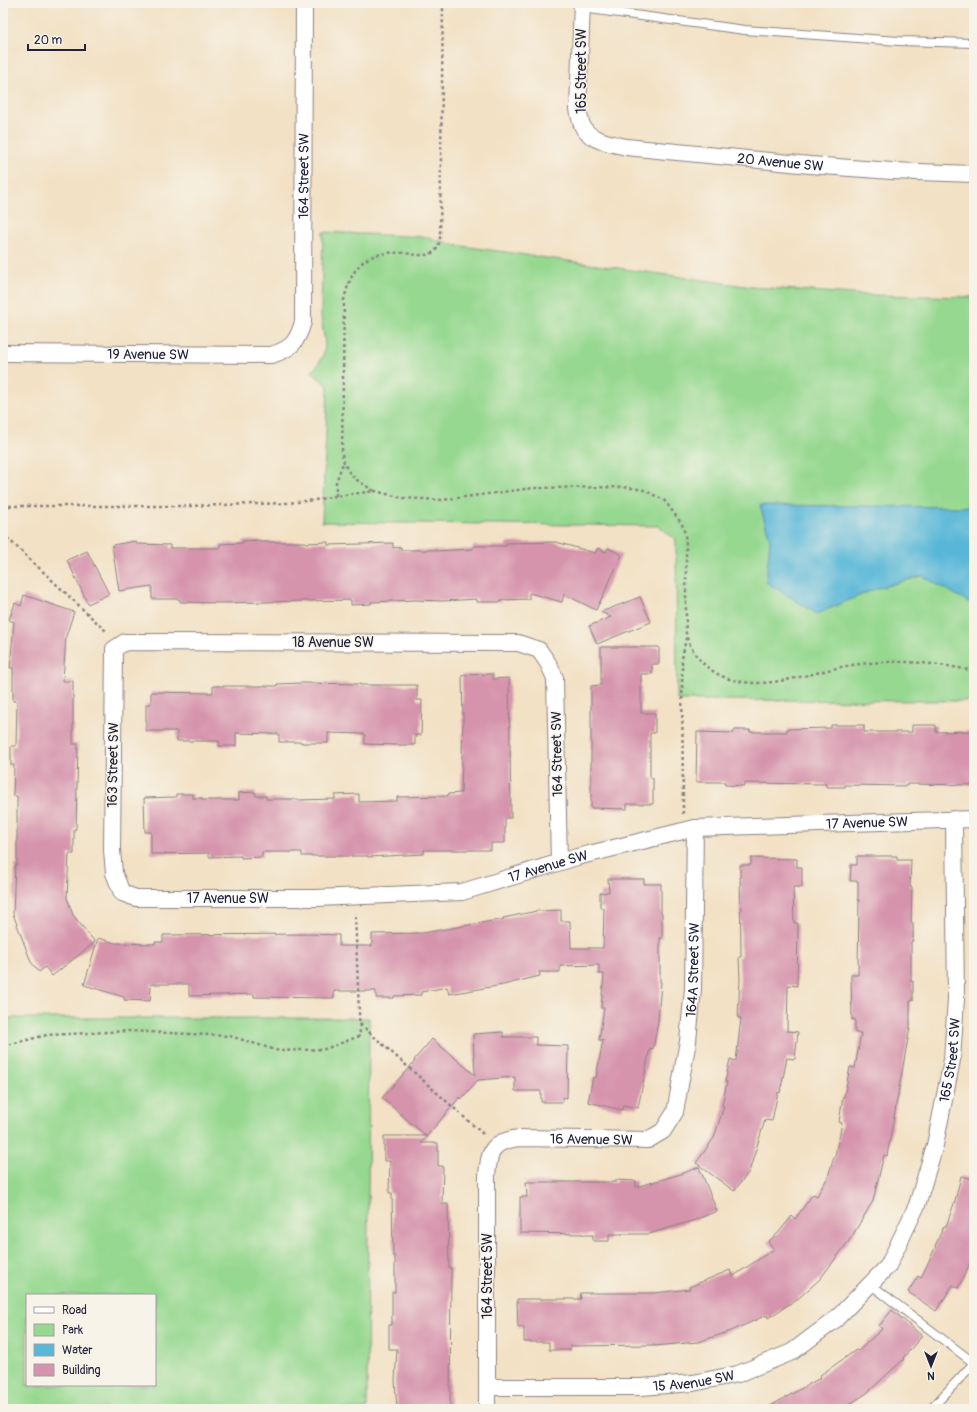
<svg xmlns="http://www.w3.org/2000/svg" width="977" height="1412" viewBox="0 0 977 1412" font-family="Pangolin,sans-serif">
<style>
.green{fill:#96d890;stroke:#5c7d66;fill-rule:evenodd}
.water{fill:#59b7d8;stroke:#3e6c8a}
.building{fill:#d593ac}
.lines{fill:none;stroke-linecap:round;stroke-linejoin:round}
.service-casing{stroke:#8a8280;stroke-width:10}
.minor-casing{stroke:#8a8280;stroke-width:18}
.path{stroke:#8a8280;stroke-width:2.5;stroke-dasharray:3 3;stroke-linecap:butt}
.service{stroke:#fff;stroke-width:8}
.minor{stroke:#fff;stroke-width:16}
.labels{text-anchor:middle;dominant-baseline:central;stroke-width:3;stroke-linejoin:round;paint-order:stroke}
.street-label{font-size:14px;fill:#22223b;stroke:#f7f3e8}
</style>
<rect width="100%" height="100%" fill="#f7f3e8"/>
<filter id="ink" filterUnits="userSpaceOnUse"><feTurbulence type="fractalNoise" baseFrequency=".025" numOctaves="2"/><feDisplacementMap in="SourceGraphic" scale="8" xChannelSelector="R" yChannelSelector="G"/><feConvolveMatrix kernelMatrix="1 2 1 2 8 2 1 2 1" color-interpolation-filters="sRGB"/></filter>
<filter id="wash" filterUnits="userSpaceOnUse"><feTurbulence type="fractalNoise" baseFrequency=".012" numOctaves="4" result="noise"/><feDisplacementMap in="SourceGraphic" scale="16" xChannelSelector="R" yChannelSelector="G"/><feGaussianBlur stdDeviation="0.9" result="paint"/><feColorMatrix in="noise" values="0 0 0 0 0 0 0 0 0 0 0 0 0 0 0 0 0 1.4 0 .05"/><feComposite in="paint" operator="in"/></filter>
<g filter="url(#wash)">
<rect width="100%" height="100%" fill="#f2e1c5"/>
<path class="green" d="M323,232l103,5 29,8 297,42 117,8 105,2v404l-297,-1 -1,-160 -17,-14 -337,-4 6,-136 -16,-14 7,-9 5,-10 1,-10 -4,-27z
M3,1018h366l-2,391h-364zM27,1295h128v90h-128z"/>
<path class="water" d="M760,505l214,2v98l-52,-29 -47,13 -58,25 -51,-32 4,-42z"/>
<g id="blocks">
<path class="building" d="M260,540v2h46v1l22,-1v3l65,-2v5l8,-1v3h35v1l37,-2v-3h33v-3l50,-1 39,11 3,-5 8,4 2,-4 14,7 -26,55 -32,-16 -2,8 -33,-9v6l-28,1v2h-24v-3l-34,2 -28,-1 -44,2v2l-20,1v-5l-131,3 -40,-1v-3h-28v-13l-33,5 -7,-46 24,-4v3l34,1v3h50v-4l23,-1v-2z
M87,551l22,43 -21,10 -21,-44z
M24,595l50,17 -8,24 -3,45h10v63h5l-2,85h-2v25h-5l-2,44 6,17 22,27 -43,34 -7,-9 -6,5 -8,-10 -18,-48 2,-49h2v-69h-4l1,-31h-3v-19h5l1,-45h-4v-33h-3l4,-46 -5,-2 6,-17 6,3z
M640,597l11,25 -54,22 -8,-18 22,-9 -10,-5z
M601,647h58v17h-7v10h-11v39h14v20h-5v45h3v26h-26v5l-36,-1v-122l10,-1z
M493,674v5l16,-1 2,140h-6v25h-14v7h-67v4l-56,3v-1h-66v-4h-40v5l-21,1v-2l-32,1v-4l-58,1v-22h-6l-1,-34 32,-1v-3h17v4h9v2h37v-7l16,-1 1,4h10v3h30v1l39,-1v-4l24,-1v8l38,-1v-4l51,-1v-2l13,-1 2,-74 -1,-44z
M302,683l58,1v1h57v15h5l-1,35h-6v10h-17l-33,-1v-10l-37,-1v10h-26v-1h-23v-8l-43,-1v13h-17v-5h-42v-10h-31v-27h5v-12l62,1v-7h64v-2z
M831,725h33v7h48v-7h24v7l38,-1v54l-67,-1v2l-62,-1v2h-19v-3l-82,-1v3l-19,-1v-3h-29l1,-50 37,1v-3h16v2h37v-3l44,-1z
M857,856h40v4h14l-1,27h2l-1,36h2v18h-2v40h2v20h-3v26l-23,129 -3,-1 -11,46 -22,37 -31,41 -20,18 -32,21 -1,-3 -36,16 -33,11 -44,4v-1l-84,1v4h-21v-8h-25v-15h-6l-1,-28h64l-1,-6h74l36,-4 -1,-2 41,-17 2,7 42,-28 -6,-7 10,-9 14,-17 3,3 18,-25 4,2 11,-19 6,-21h1l7,-33 -3,-1 4,-26 1,1 6,-30 5,1 6,-35h-6v-14l-3,1 -1,-45h7l1,-75h-1v-19h-8l1,-16h6z
M751,858l46,1v8h5v20h-9l1,36h4l-1,63 -9,-1 -1,46 11,1 -3,27 -8,-1 -7,35 -2,-1 -6,29 -7,-1 -16,52 -15,19 -38,-28 18,-25 10,-32h-2l5,-24h-2l5,-23 6,2 5,-43h-3l2,-39 -1,-22h2l-1,-92h11z
M608,879h36v5h17v29h1v25h-2v44h1l-3,39 -5,28 -3,-1 -12,60 -15,-3 -1,5 -34,-8 5,-25 3,1 7,-38h-4l5,-32h-3l3,-34h-5v-9l-39,1v6h-21l1,4 -37,9 -54,9 -2,-7 -26,5v3l-27,1v2h-18v-7h-42v7l-80,-1v-3l-65,2v-12h-38l-1,17 -26,-1v-3l-40,-12 14,-47 17,5 40,1v-2h8v-7l147,-1 29,1v11h33v-12l51,-1 81,-14 -1,-1 34,-7 24,-1v11h9l1,27h32l1,-40h-4v-15l9,-1z
M503,1032v5h33v8l32,1 -1,52 -4,-1v5h-22v-11h-26v-14l-37,3 -17,19 -1,-2 -39,46h17v23h5l-1,38h6l1,64h2l-1,141h-53l-2,-28 2,-32h-8v-24h3v-33h3v-36h-2l-1,-63h-3l1,-32h-6v-25h42l-44,-38 33,-37 -1,-1 18,-21 43,36 -2,-41z
M699,1167l18,44 -22,9 -46,14h-40v7h-16v-6h-9v-1l-64,-1v-36h7l-1,-15h90v-2l20,1v6l48,-14z
M961,1176l13,3v76l-16,33 -5,-3 -17,26 -28,-19 10,-16 3,2 15,-32h-1l9,-20h2l9,-25z
M892,1310l30,26 -19,22 1,1 -37,34 -25,16h-77l55,-31 -1,-2 37,-26 2,1 24,-22 -3,-3z"/>
</g>
</g>
<g filter="url(#ink)">
<use href="#blocks" fill-opacity="0" stroke="#8a8280" stroke-width="1"/>
<g class="lines">
<defs>
<path id="service" d="M582,8l163,22 154,11 75,2
M870,1284l104,79
M931,1409l43,-46"/>
<g id="minor">
<path id="s1" d="M582,3l-4,106c1,5 2,11 4,16 6,16 29,18 44,22l184,18 81,6 83,3"/>
<path id="s2" d="M3,353l268,2c21,-6 26,-13 32,-33l1,-319"/>
<path id="s3" d="M559,862l-4,-184 -7,-15 -9,-13 -21,-7 -393,-1 -11,7 -2,201 2,23 8,20 14,5h179l147,-6 115,-35 118,-29 279,-9"/>
<path id="s4" d="M488,1387h153l52,-4 45,-9 54,-22 44,-33 52,-53 29,-61 18,-60 17,-85 4,-61 -2,-180"/>
<path id="s5" d="M487,1409v-233c2,-27 6,-35 33,-38l128,2 15,-9 12,-19 13,-71 5,-52 2,-161"/>
</g>
</defs>
<use href="#service" class="service-casing"/>
<use href="#minor" class="minor-casing"/>
<path class="path" d="M374,491c-17,-11 -28,-15 -32,-37l2,-154c8,-35 22,-50 60,-47 8,1 20,4 28,0 6,-3 7,-9 8,-15l3,-235
M336,496v-14l7,-19
M3,506h185l100,-3 27,-3 21,-4 39,-5 27,7 40,2 91,-12 91,-1 20,3 20,10 18,24 3,10 1,11c0,23 0,46 0,69 0,8 -1,18 1,24 8,21 22,34 42,41 45,13 86,-10 131,-15 39,-5 76,-1 114,7
M3,534l104,98
M683,814l-1,-155 4,-21
M360,1024l123,110
M3,1046l44,-11 81,-4 102,5 49,15 46,-2 35,-13 -5,-123"/>
<use href="#service" class="service"/>
<use href="#minor" class="minor"/>
</g>
</g>
<g class="labels">
<g class="street-label">
<text transform="translate(581 71) rotate(-90)">165 Street SW</text>
<text stroke="none"><textPath href="#s1" startOffset="329">20 Avenue SW</textPath></text>
<text stroke="none"><textPath href="#s2" startOffset="463">164 Street SW</textPath></text>
<text stroke="none"><textPath href="#s2" startOffset="145">19 Avenue SW</textPath></text>
<text x="333" y="642">18 Avenue SW</text>
<text transform="translate(557 754) rotate(-91)">164 Street SW</text>
<text transform="translate(113 765) rotate(-89)">163 Street SW</text>
<text stroke="none"><textPath href="#s3" startOffset="1645">17 Avenue SW</textPath></text>
<text stroke="none"><textPath href="#s3" startOffset="1321">17 Avenue SW</textPath></text>
<text stroke="none"><textPath href="#s3" startOffset="997">17 Avenue SW</textPath></text>
<text stroke="none"><textPath href="#s5" startOffset="602">164A Street SW</textPath></text>
<text stroke="none"><textPath href="#s4" startOffset="655">165 Street SW</textPath></text>
<text stroke="none"><textPath href="#s5" startOffset="362">16 Avenue SW</textPath></text>
<text transform="translate(487 1276) rotate(-90)">164 Street SW</text>
<text stroke="none"><textPath href="#s4" startOffset="206">15 Avenue SW</textPath></text>
</g>
</g>
<rect width="977" height="1412" fill="none" stroke="#f7f3e8" stroke-width="16"/>
<rect x="26" y="1294" width="130" height="92" fill="#f7f3e8" stroke="#a29fa3"/>
<rect x="34" y="1307" width="20" height="6" fill="#ffffff" stroke="#a29fa3"/>
<text x="62" y="1314" font-size="12" fill="#22223b">Road</text>
<rect x="34" y="1324" width="20" height="12" fill="#96d890" stroke="#a29fa3"/>
<text x="62" y="1334" font-size="12" fill="#22223b">Park</text>
<rect x="34" y="1344" width="20" height="12" fill="#59b7d8" stroke="#a29fa3"/>
<text x="62" y="1354" font-size="12" fill="#22223b">Water</text>
<rect x="34" y="1364" width="20" height="12" fill="#d593ac" stroke="#a29fa3"/>
<text x="62" y="1374" font-size="12" fill="#22223b">Building</text>
<g transform="translate(931 1366) rotate(180)" stroke="#f7f3e8" stroke-width="3" paint-order="stroke">
<path d="M0-3L7 15L0 10L-7 15Z" fill="#22223b"/>
<text y="-6" font-size="11" font-weight="bold" text-anchor="middle" fill="#22223b">N</text>
</g>
<path d="M28 44v6h57v-6" fill="none" stroke="#22223b" stroke-width="2"/>
<text x="34" y="44" font-size="12" fill="#22223b" stroke="#f7f3e8" stroke-width="3" paint-order="stroke">20 m</text>
</svg>
